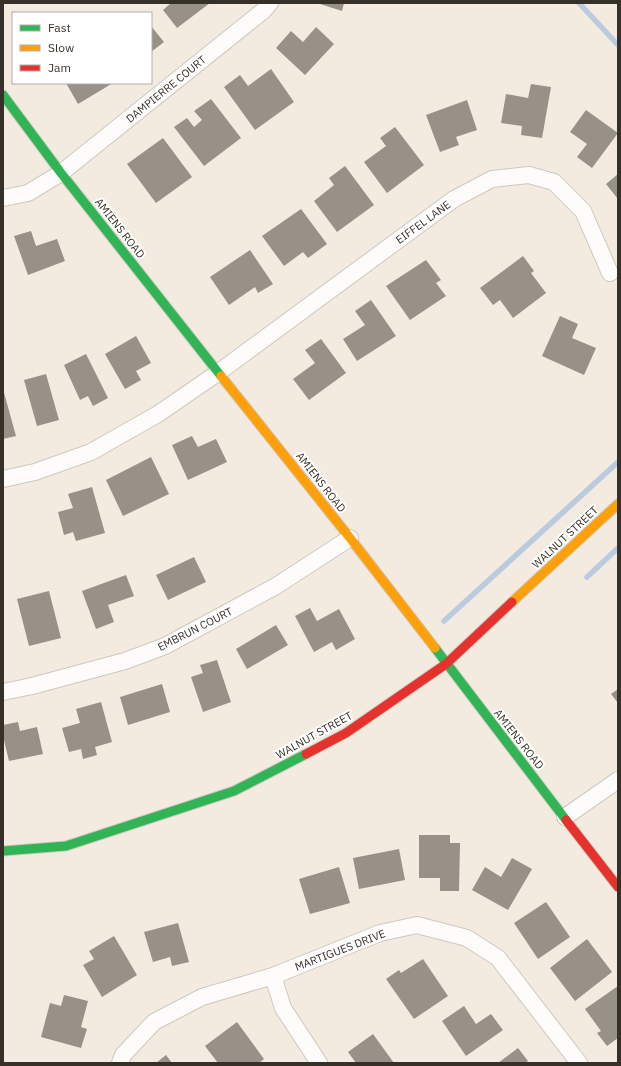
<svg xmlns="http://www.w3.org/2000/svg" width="621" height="1066" viewBox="0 0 621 1066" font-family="'IBM Plex Sans',sans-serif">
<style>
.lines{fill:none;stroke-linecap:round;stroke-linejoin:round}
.stream{stroke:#bacbe0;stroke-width:5.5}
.building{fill:#979188}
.street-casing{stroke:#cec8bf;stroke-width:18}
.fast-casing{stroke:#cec8bf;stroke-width:11}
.slow-casing{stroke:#cec8bf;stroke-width:11}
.jam-casing{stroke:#cec8bf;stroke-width:11}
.street{stroke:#fdfcfa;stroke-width:16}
.fast{stroke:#30b455;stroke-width:9}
.slow{stroke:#ff9f0a;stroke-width:9}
.jam{stroke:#e5322d;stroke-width:9}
.labels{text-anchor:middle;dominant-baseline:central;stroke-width:4;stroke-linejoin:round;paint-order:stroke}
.street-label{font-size:11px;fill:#363128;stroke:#fff}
</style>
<rect width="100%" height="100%" fill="#f3ebdf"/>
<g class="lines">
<path class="stream" d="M579,3l39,42
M587,577l31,-29
M444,621l174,-159"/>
</g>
<path class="building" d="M171,3h39l-33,25 -14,-18z
M320,3h24l-2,8 -22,-7z
M151,26l13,16 -13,10z
M316,27l18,17 -29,31 -29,-27 15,-17 12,11z
M271,69l23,33 -39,28 -31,-43 16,-12 8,11z
M66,83h47l-35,21z
M531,84l20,3 -9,51 -21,-3 1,-9 -21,-3 5,-29 22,4z
M211,99l30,39 -37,28 -30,-39 13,-9 7,9 8,-7 -8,-9z
M467,100l10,30 -21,7 3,8 -19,7 -14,-37z
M586,110l32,23 -26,35 -15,-11 10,-13 -17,-12z
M395,127l29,38 -37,28 -23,-31 22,-16 -6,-8z
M163,138l29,39 -36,26 -29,-39z
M345,166l29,39 -37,27 -23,-31 20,-16 -5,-7z
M618,174v25l-12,-15z
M301,209l26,35 -19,14 -5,-6 -19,14 -22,-30z
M31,231l5,15 21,-7 8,22 -37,14 -14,-39z
M250,250l23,34 -15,9 -3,-6 -26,18 -19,-28z
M523,256l11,15 -3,2 15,20 -33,25 -13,-18 -7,5 -13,-17z
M426,260l15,20 -5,3 10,13 -36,24 -24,-34z
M371,300l25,36 -39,25 -14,-22 22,-14 -10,-14z
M560,316l18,8 -6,14 24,10 -12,27 -42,-19z
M136,336l15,27 -15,8 5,9 -16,9 -20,-35z
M321,339l25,34 -37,27 -16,-21 22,-16 -10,-13z
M86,354l22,44 -15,8 -5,-10 -8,4 -16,-35z
M46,374l13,46 -22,6 -13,-46z
M3,389l13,47 -13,3z
M192,436l6,11 18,-8 11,23 -39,18 -16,-35z
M151,457l18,37 -46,22 -17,-36z
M92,487l13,46 -29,8 -3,-9 -9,3 -6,-23 15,-4 -5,-14z
M194,557l12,25 -38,18 -12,-25z
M126,575l8,21 -26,9 6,17 -18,7 -14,-38z
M49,591l12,47 -32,8 -12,-47z
M310,608l7,13 22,-12 16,30 -19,11 -4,-8 -18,10 -19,-36z
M276,625l12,20 -41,24 -11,-20z
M217,660l14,42 -28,10 -12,-35 12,-4 -3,-8z
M162,684l8,28 -42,13 -8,-28z
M618,689v14l-7,-9z
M101,702l11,40 -17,5 2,8 -14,4 -2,-10 -12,3 -7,-24 18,-5 -4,-14z
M18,722l2,9 17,-4 6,27 -34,7 -6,-25v-11z
M419,835h31v8h10l-1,48h-19v-13h-21z
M399,849l6,31 -46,9 -6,-31z
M512,858l20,11 -24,41 -36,-20 13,-23 16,10z
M339,867l11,36 -40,11 -11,-35z
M546,902l24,35 -32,22 -24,-36z
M178,923l11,39 -17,4 -2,-9 -17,5 -9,-30z
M114,936l23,39 -35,22 -19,-32 11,-6 -5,-8z
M587,939l25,33 -37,29 -25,-33z
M423,959l25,37 -34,23 -28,-40 13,-9 2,3z
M618,986v52l-11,8 -10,-13 4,-2 -16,-22z
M64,995l24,6 -7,26 6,2 -6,19 -40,-11 9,-34 11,3z
M464,1006l12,18 15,-10 12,16 -37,26 -24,-35z
M237,1022l27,37 -5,4h-41l-13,-17z
M373,1034l21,29h-38l-8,-11z
M518,1048l10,13 -3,2h-27z
M166,1055l6,8h-16z"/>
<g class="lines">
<defs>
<path id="street" d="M3,198l25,-5 33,-20 202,-162 7,-8
M3,479l32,-7 56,-20 67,-38 61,-42 235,-173 38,-20 37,-4 25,7 29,29 27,62
M3,692l29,-6 93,-25 40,-15 111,-60 74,-48
M565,817l53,-37
M273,976l10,32 36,55
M120,1063l3,-8 31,-33 48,-25 71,-21 107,-43 37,-8 50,13 31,20 81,105"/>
<path id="fast" d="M3,95l58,78 160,203
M435,648l131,172
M3,851l63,-5 168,-55 72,-37"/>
<path id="slow" d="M221,376l129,162 85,110
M512,602l106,-98"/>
<path id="jam" d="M306,754l40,-21 100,-69 66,-62
M566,820l52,67"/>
</defs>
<use href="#street" class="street-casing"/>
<use href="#fast" class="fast-casing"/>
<use href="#slow" class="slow-casing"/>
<use href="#jam" class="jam-casing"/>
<use href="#street" class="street"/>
<use href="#fast" class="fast"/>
<use href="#slow" class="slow"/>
<use href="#jam" class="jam"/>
</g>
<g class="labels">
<g class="street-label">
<text transform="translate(166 89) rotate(-39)">DAMPIERRE COURT</text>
<text transform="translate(423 222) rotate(-36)">EIFFEL LANE</text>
<text transform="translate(120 228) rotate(52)">AMIENS ROAD</text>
<text transform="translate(321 482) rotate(52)">AMIENS ROAD</text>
<text transform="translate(565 537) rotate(-43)">WALNUT STREET</text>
<text transform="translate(195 629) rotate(-27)">EMBRUN COURT</text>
<text transform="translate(314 735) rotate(-29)">WALNUT STREET</text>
<text transform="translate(519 739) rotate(52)">AMIENS ROAD</text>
<text transform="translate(340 950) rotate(-21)">MARTIGUES DRIVE</text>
</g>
</g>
<rect width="621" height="1066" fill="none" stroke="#363128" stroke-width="8"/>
<rect x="12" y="12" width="140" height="72" fill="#ffffff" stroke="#afada9"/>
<rect x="20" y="25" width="20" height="6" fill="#30b455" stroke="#afada9"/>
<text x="48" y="32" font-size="12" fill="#363128">Fast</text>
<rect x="20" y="45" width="20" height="6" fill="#ff9f0a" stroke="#afada9"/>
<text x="48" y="52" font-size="12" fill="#363128">Slow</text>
<rect x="20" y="65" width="20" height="6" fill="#e5322d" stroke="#afada9"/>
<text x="48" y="72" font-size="12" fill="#363128">Jam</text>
</svg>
